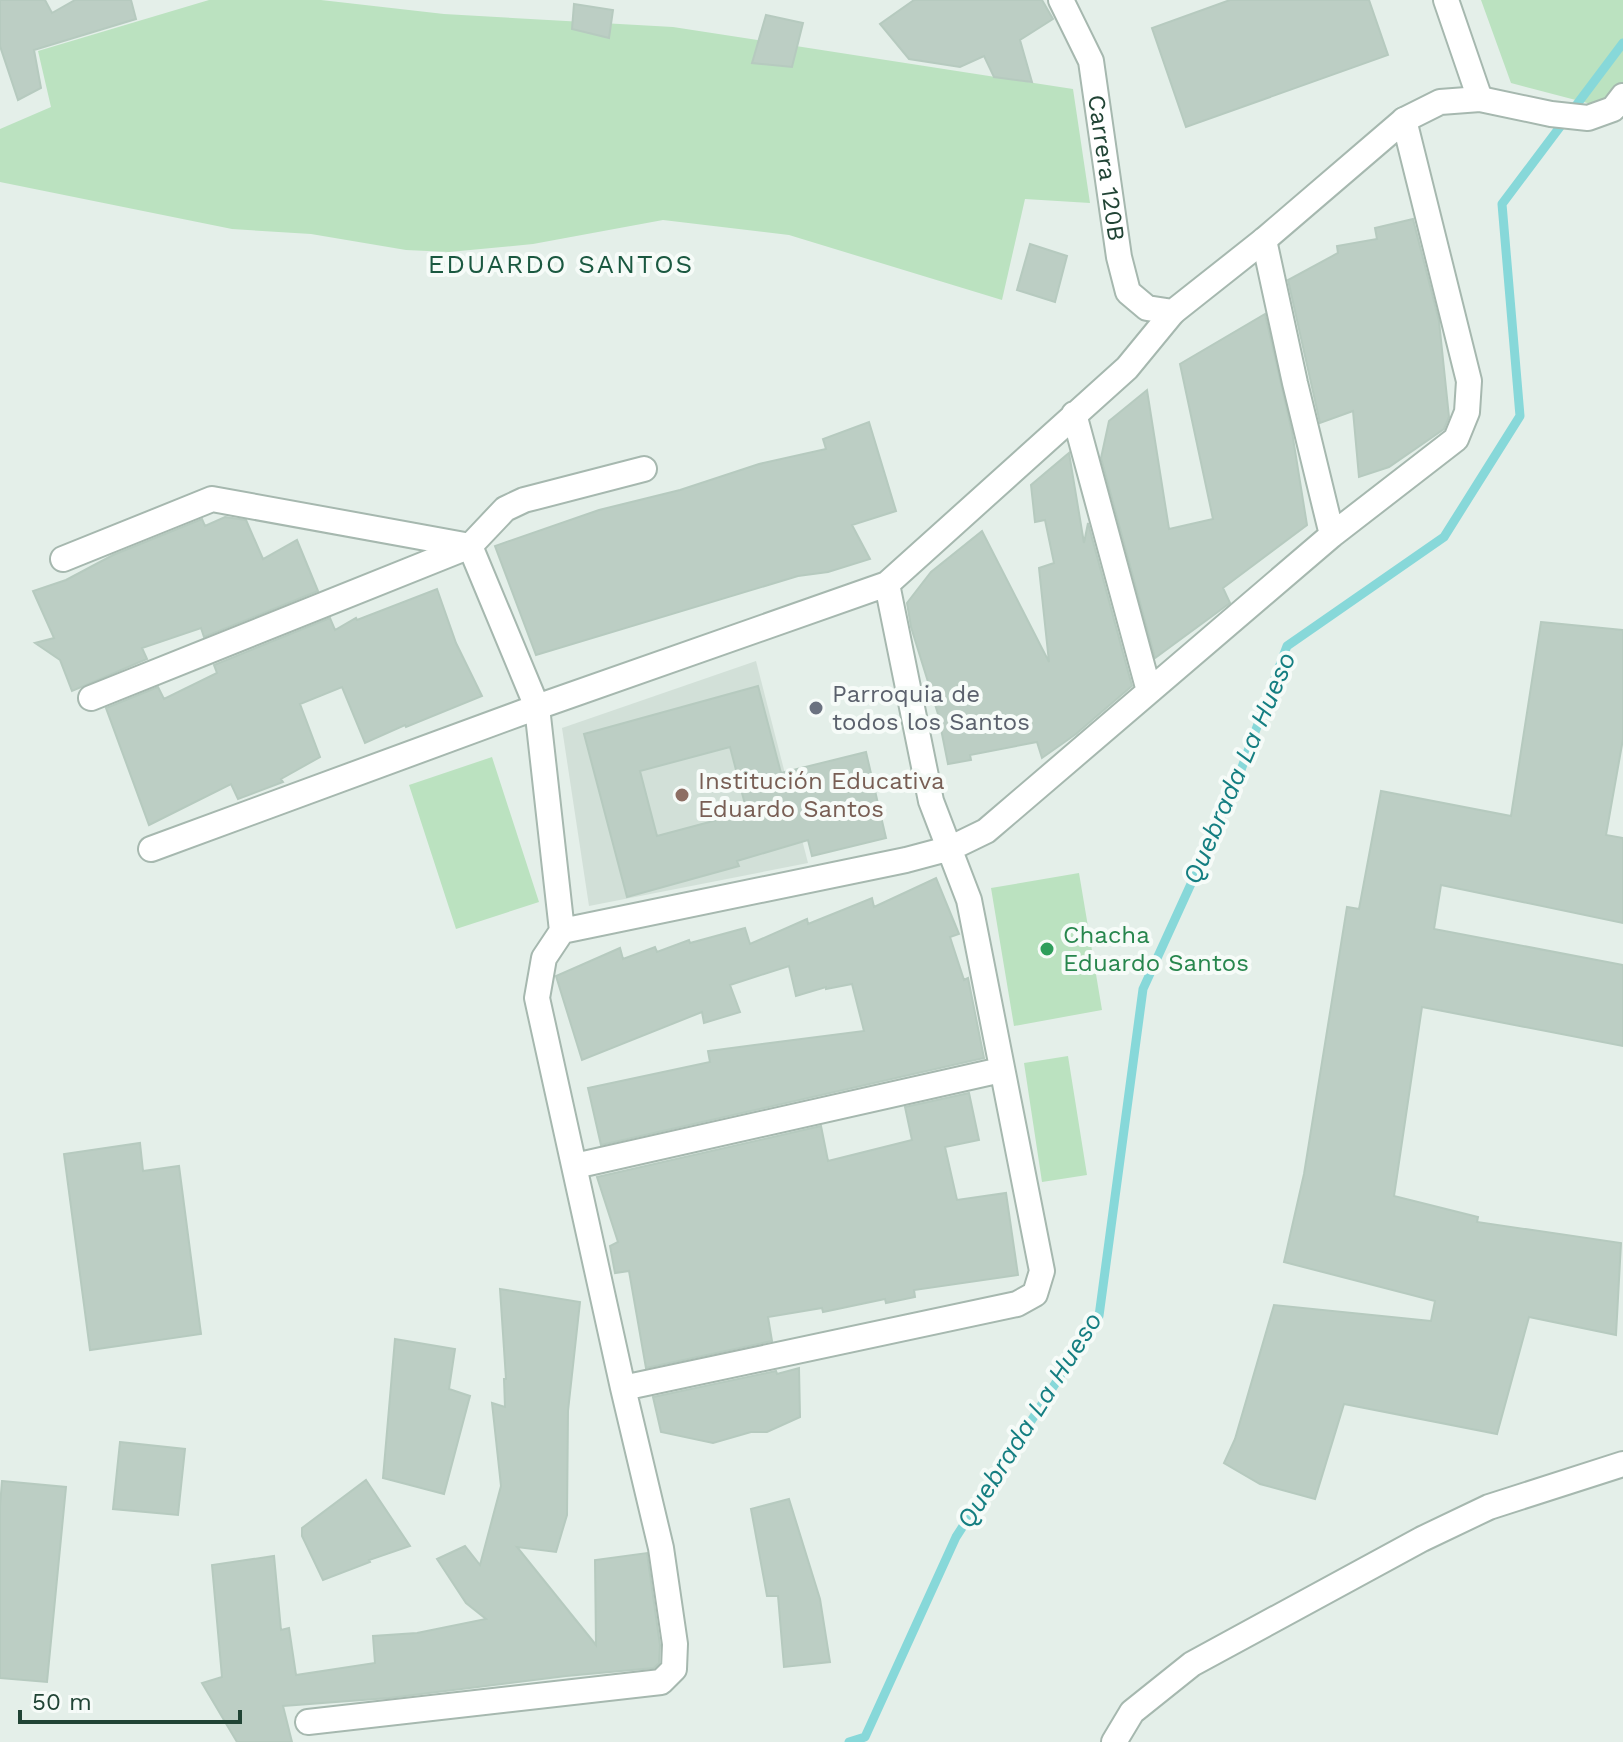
<svg xmlns="http://www.w3.org/2000/svg" width="1623" height="1742" viewBox="0 0 1623 1742" font-family="'Work Sans',sans-serif">
<style>
.built{fill:#d2e0d8}
.green{fill:#bbe2c0}
.lines{fill:none;stroke-linecap:round;stroke-linejoin:round}
.stream{stroke:#87d8d9;stroke-width:9}
.building{fill:#bccec4;stroke:#b6cabf;stroke-width:2;fill-rule:evenodd}
.minor-casing{stroke:#a6b8af;stroke-width:28}
.tertiary-casing{stroke:#a6b8af;stroke-width:28}
.minor{stroke:#fff;stroke-width:24}
.tertiary{stroke:#fff;stroke-width:24}
.worship-dot{fill:#6b7280;stroke:#f6fbf8;stroke-width:3}
.education-dot{fill:#8d6e63;stroke:#f6fbf8;stroke-width:3}
.leisure-dot{fill:#2e9e5b;stroke:#f6fbf8;stroke-width:3}
.labels{text-anchor:middle;dominant-baseline:central;stroke-width:8;stroke-linejoin:round;paint-order:stroke}
.street-label{font-size:24px;fill:#214435;stroke:#f6fbf8}
.worship-label{font-size:24px;fill:#5b616d;stroke:#f6fbf8;text-anchor:start}
.education-label{font-size:24px;fill:#785e54;stroke:#f6fbf8;text-anchor:start}
.leisure-label{font-size:24px;fill:#27864d;stroke:#f6fbf8;text-anchor:start}
.neighbourhood-label{font-size:26px;letter-spacing:2px;fill:#1a5840;stroke:#f6fbf8}
.water-label{font-size:26px;font-style:italic;fill:#147e81;stroke:#f6fbf8}
</style>
<rect width="100%" height="100%" fill="#e4efe9"/>
<path class="built" d="M756,661l52,202 -219,43 -27,-178z"/>
<path class="green" d="M209,0h112l123,14 229,13 400,62 17,114 -65,-4 -23,101 -213,-65 -126,-15 -130,24 -84,8 -43,-2 -95,-16 -79,-5 -232,-47v-53l51,-22 -13,-56z
M1481,0h142v101l-9,9 -103,-27z
M492,757l47,145 -83,27 -47,-144z
M1079,873l23,137 -88,16 -23,-138z
M1068,1056l19,119 -45,7 -18,-119z"/>
<g class="lines">
<path class="stream" d="M849,1742l16,-5 91,-200 143,-221 44,-327 89,-195 55,-148 157,-109 76,-121 -18,-212 121,-161"/>
</g>
<path class="building" d="M0,0h45l7,13 23,-13h56l5,19 -102,31 7,38 -23,12 -18,-54z
M914,0h128l11,19 -33,21 12,42 -38,-5 -10,-21 -24,11 -51,-8 -29,-35z
M1230,0h139l19,55 -202,72 -34,-99z
M574,4l39,6 -4,28 -37,-9z
M766,15l37,8 -11,44 -40,-4z
M1413,219l26,102 10,96 -5,12 -55,38 -30,10 -6,-66 -33,12 -32,-143 50,-27 -1,-7 40,-7 -2,-11z
M1030,244l37,12 -12,46 -38,-12z
M1265,314l27,118 15,93 -84,63 7,15 -75,55 -54,-200 8,-37 38,-31 22,139 44,-10 -33,-155z
M869,422l27,89 -44,14 18,34 -42,13 -30,4 -262,79 -41,-109 104,-36 81,-20 79,-26 67,-15 -3,-10z
M1069,453l15,90 4,-20 44,163 -56,48 -34,24 -5,-16 -67,13 1,5 -23,4 -10,-50 -27,-87 -4,-24 24,-31 51,-41 67,131 -10,-94 15,-5 -9,-43 -10,2 -4,-37z
M225,517l21,3 17,39 34,-19 21,51 -114,46 -3,-9 -59,20 5,11 -75,32 -12,-31 -25,-17 19,-5 -21,-47 33,-11 47,-25 89,-36 3,7z
M437,589l19,54 26,53 -76,31 -1,-2 -40,18 -23,-56 -42,17 20,53 -39,22 2,3 -45,17 -7,-15 -82,41 -43,-117 52,-21 6,12 53,-26 -3,-8 116,-47 5,12 21,-12 1,2z
M1541,622l82,8v109l-17,96 17,3v85l-182,-38 -7,44 189,36v81l-201,-39 -28,189 84,21 -1,5 144,21 -5,92 -87,-18 -32,117 -153,-30 -29,95 -55,-15 -36,-21 11,-24 39,-134 157,16 4,-20 -151,-39 20,-88 43,-267 12,2 22,-118 130,25z
M758,686l23,87 85,-21 20,86 -74,18 -4,-16 -71,21 2,5 -112,31 -43,-163zM730,747l17,65 -90,24 -17,-65z
M936,878l23,56 -9,3 14,43 4,-2 16,80 -383,87 -13,-57 122,-26 -2,-11 156,-20 -12,-47 -26,5v-2l-30,9 -7,-30 -59,19 10,27 -36,11 -2,-11 -120,48 -26,-84 64,-28 3,11 32,-12 2,5 32,-12 1,3 55,-15 5,16 57,-25 1,5 64,-26 2,9z
M969,1093l10,47 -34,7 12,53 49,-7 12,82 -104,15 1,7 -29,6 -1,-4 -62,13 -1,-4 -54,9 4,24 -126,27 -17,-97 -14,2 -5,-27 8,-4 -21,-65 224,-51 7,35 84,-21 -7,-33z
M140,1143l3,28 36,-5 22,168 -111,16 -26,-196z
M500,1289l80,13 -12,109 -1,104 -11,37 -39,-5 79,98 -1,-85 52,-7 13,92 -1,18 -5,5 -88,8 -177,22 -106,8 9,36h-55l-35,-59 20,-6 -10,-112 62,-9 7,74 8,-2 7,47 79,-12 -2,-27 44,-3 69,-14 -20,-16 -29,-44 28,-13 15,19 21,-79 -9,-83 13,4 -1,-28h2z
M395,1339l60,10 -6,40 21,7 -26,98 -61,-16z
M799,1368l1,49 -33,15h-16l-38,11 -52,-11 -8,-35 123,-26 1,3z
M120,1442l65,7 -7,66 -65,-6z
M366,1480l44,66 -41,14 1,2 -47,18 -21,-44v-8z
M2,1481l64,6 -19,195 -47,-4v-172z
M789,1499l31,100 10,63 -46,5 -6,-71h-11l-16,-87z"/>
<g class="lines">
<defs>
<path id="minor" d="M1446,0l34,99
M1264,240l31,143 37,152
M1074,414l75,277
M63,559l149,-60 258,47
M91,698l379,-152 35,-37 19,-9 120,-31
M151,849l386,-142 350,-123 240,-216 46,-56
M562,931l344,-71 45,-12 35,-17 346,-296 124,-96 11,-27 2,-31 -65,-261
M575,1166l426,-96
M623,1388l394,-84 18,-10 7,-23 -73,-371 -38,-99 -44,-217
M308,1722l353,-40 13,-13 1,-25 -14,-96 -38,-160 -86,-390 7,-40 18,-27 -25,-224 -67,-161
M1114,1742l18,-30 60,-48 230,-125 67,-32 134,-43"/>
<g id="tertiary">
<path id="s1" d="M1061,0l30,61 28,196 9,35 19,16 26,4 91,-72 140,-120 36,-18 40,-3 71,15 37,4 25,-9 10,-13"/>
</g>
</defs>
<use href="#minor" class="minor-casing"/>
<use href="#tertiary" class="tertiary-casing"/>
<use href="#minor" class="minor"/>
<use href="#tertiary" class="tertiary"/>
</g>
<circle class="worship-dot" cx="816" cy="708" r="8"/>
<circle class="education-dot" cx="682" cy="795" r="8"/>
<circle class="leisure-dot" cx="1047" cy="949" r="8"/>
<g class="labels">
<g class="street-label">
<text stroke="none"><textPath href="#s1" startOffset="176">Carrera 120B</textPath></text>
</g>
<g class="worship-label">
<text x="832" y="694">Parroquia de<tspan x="832" dy="28">todos los Santos</tspan></text>
</g>
<g class="education-label">
<text x="698" y="781">Institución Educativa<tspan x="698" dy="28">Eduardo Santos</tspan></text>
</g>
<g class="leisure-label">
<text x="1063" y="935">Chacha<tspan x="1063" dy="28">Eduardo Santos</tspan></text>
</g>
<g class="neighbourhood-label">
<text x="561" y="264">EDUARDO SANTOS</text>
</g>
<g class="water-label">
<text transform="translate(1239 768) rotate(-67)">Quebrada La Hueso</text>
<text transform="translate(1029 1420) rotate(-58)">Quebrada La Hueso</text>
</g>
</g>
<path d="M20 1710v12h220v-12" fill="none" stroke="#214435" stroke-width="4"/>
<text x="32" y="1710" font-size="24" fill="#214435" stroke="#f6fbf8" stroke-width="6" paint-order="stroke">50 m</text>
</svg>
